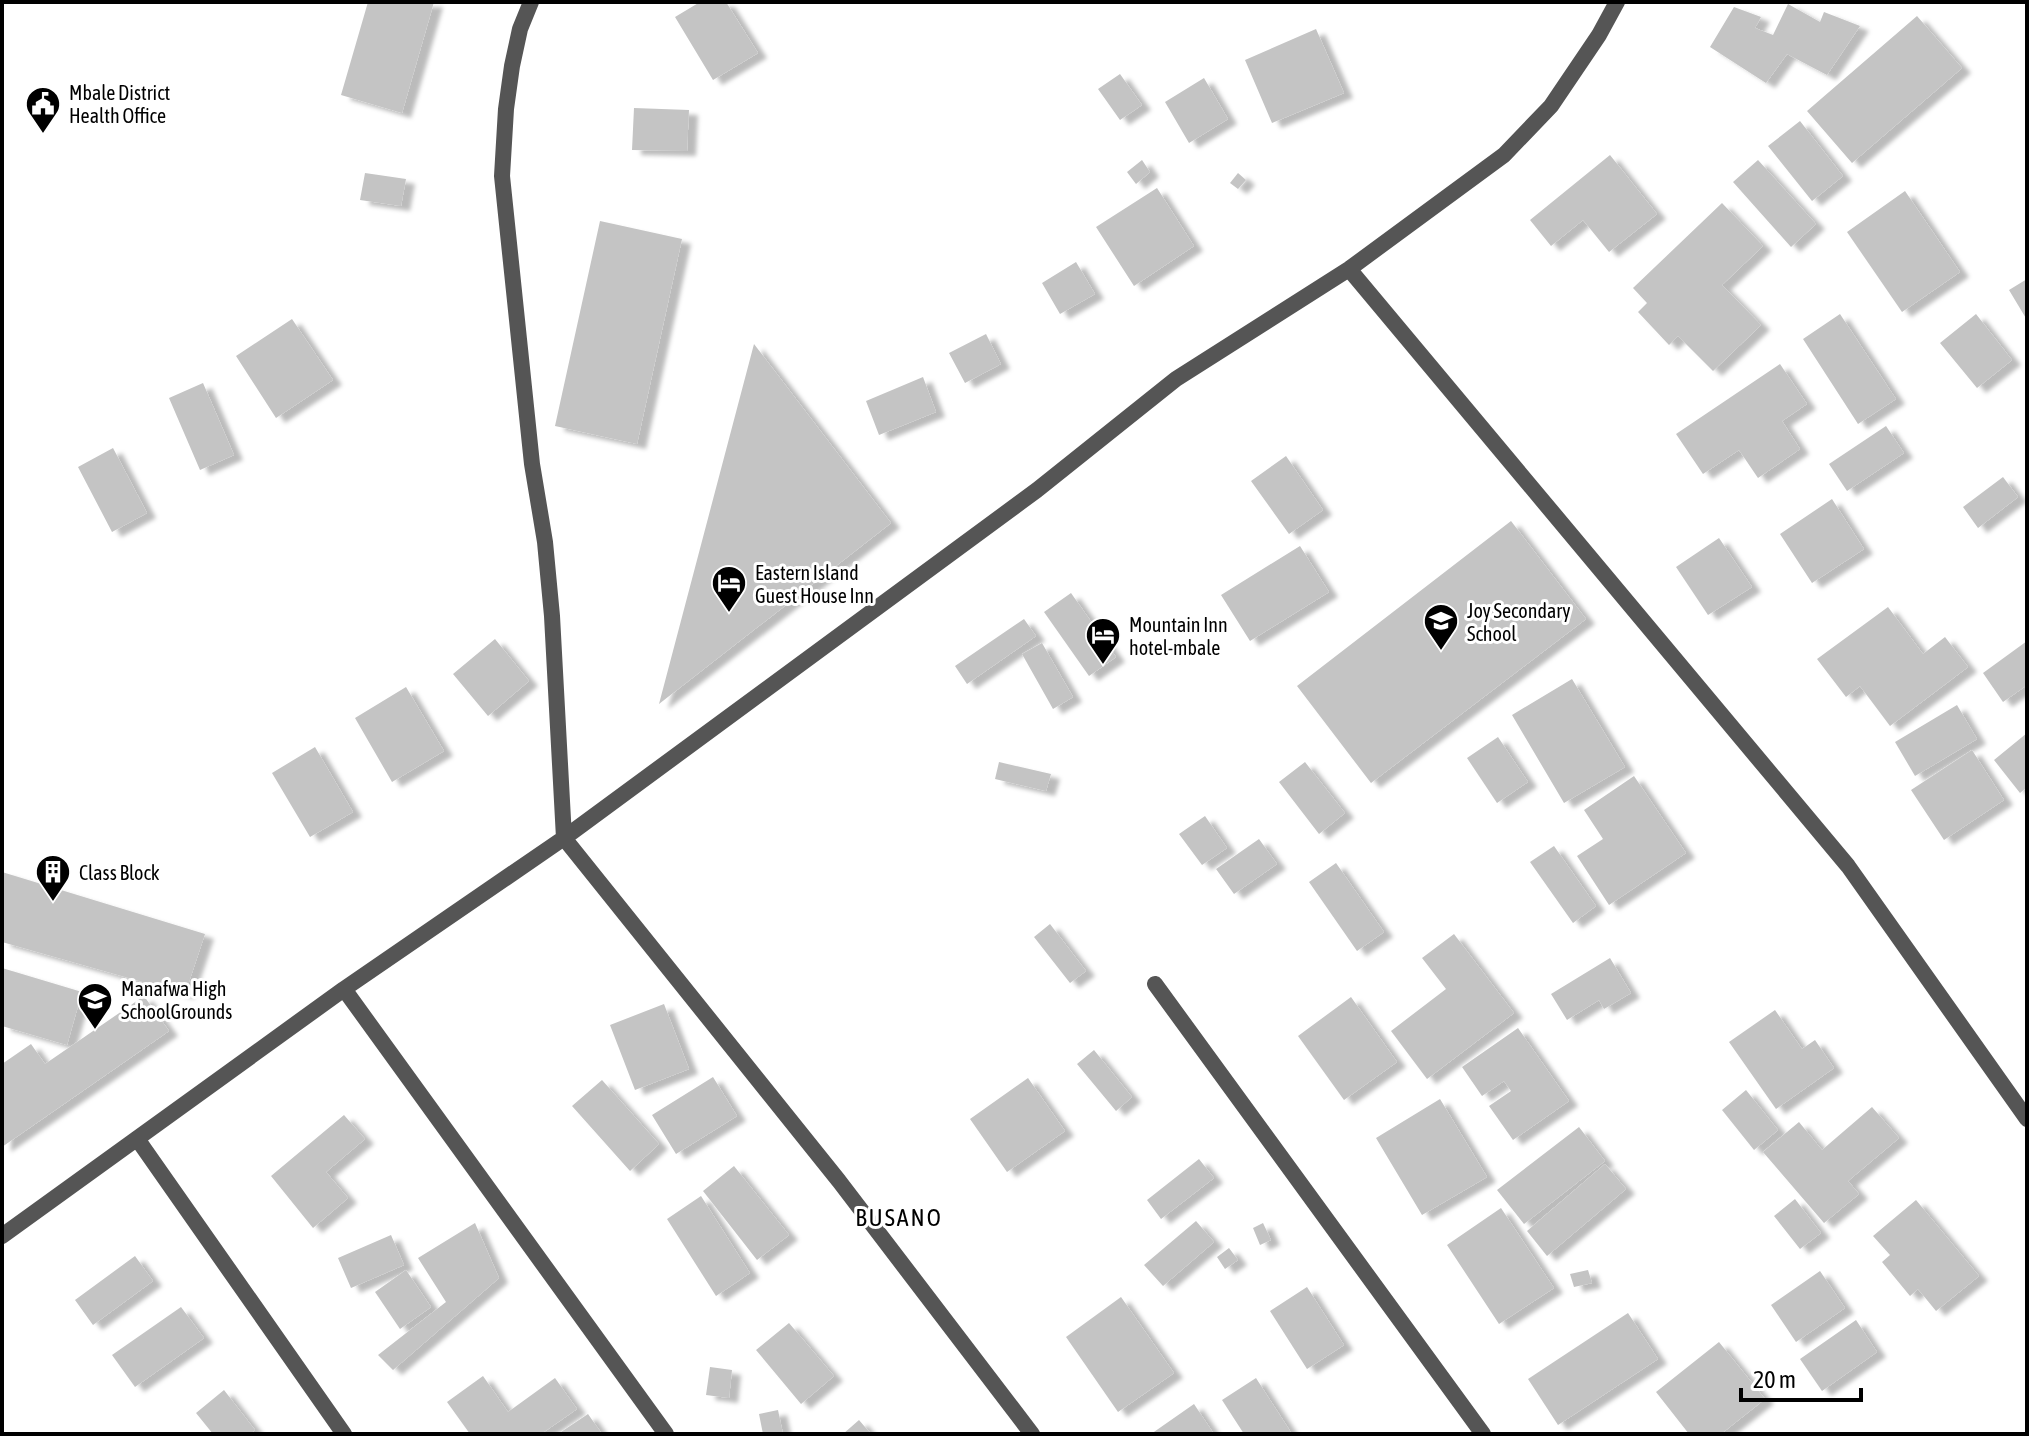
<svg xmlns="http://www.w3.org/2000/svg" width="2029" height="1436" viewBox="0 0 2029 1436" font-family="'Asap Condensed',sans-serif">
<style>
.building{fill:#c4c4c4;filter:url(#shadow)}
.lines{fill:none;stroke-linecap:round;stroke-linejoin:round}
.street{stroke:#555;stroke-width:16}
.labels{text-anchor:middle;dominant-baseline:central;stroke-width:6;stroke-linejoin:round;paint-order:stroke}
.poi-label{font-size:20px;fill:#000;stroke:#fff;text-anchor:start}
.quarter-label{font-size:24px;letter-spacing:2px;fill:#000;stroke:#fff}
</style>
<defs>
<filter id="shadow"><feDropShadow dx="9" dy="5" stdDeviation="2" flood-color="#0004"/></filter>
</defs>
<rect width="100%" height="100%" fill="#fff"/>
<path class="building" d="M368,2h66l-32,111 -61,-18z
M700,2h26l32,51 -45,27 -38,-63z
M1788,4l32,18 4,-10 36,14 -33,49 -40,-21 -21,29 -56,-36 24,-40 27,10 -6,11 18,7z
M1917,16l45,52 -110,95 -45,-52z
M1316,29l28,64 -72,30 -27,-63z
M1120,74l22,31 -22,15 -22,-31z
M1204,78l24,41 -39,24 -24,-41z
M634,108l55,2 -2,41 -55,-1z
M1800,121l43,55 -31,25 -44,-55z
M1610,155l47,59 -48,38 -26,-32 -32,26 -21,-26z
M1142,160l8,12 -14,12 -9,-12z
M1758,160l58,64 -25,23 -58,-65z
M365,173l41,6 -5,27 -41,-6z
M1238,173l8,7 -8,9 -8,-6z
M1157,188l37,58 -60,40 -38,-59z
M1905,191l55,81 -58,40 -55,-80z
M1722,203l41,43 -41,39 39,40 -48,46 -35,-35 -9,9 -31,-33 9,-9 -14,-15z
M600,221l82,18 -45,205 -82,-18z
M1076,262l19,32 -35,20 -18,-31z
M2027,279v41l-18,-30z
M1840,314l56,85 -38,25 -55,-85z
M1976,314l36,46 -35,28 -37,-45z
M292,319l41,61 -57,38 -40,-62z
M986,334l15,30 -36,19 -16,-30z
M754,344l137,179 -232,181z
M1780,364l27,40 -25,17 18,28 -42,29 -19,-28 -36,24 -27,-40z
M923,377l13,35 -57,23 -13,-34z
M203,383l31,72 -34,15 -31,-72z
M1886,426l18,27 -57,38 -18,-27z
M113,448l34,65 -35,19 -34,-65z
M1286,456l37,54 -34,24 -38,-53z
M2003,477l15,20 -40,31 -15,-21z
M1832,499l32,50 -52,34 -32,-49z
M1511,521l75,98 -215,164 -74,-97z
M1719,538l33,49 -44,28 -32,-48z
M1300,546l29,46 -79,49 -29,-46z
M1071,593l45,64 -27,19 -45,-64z
M1888,607l35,47 22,-17 23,30 -78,59 -30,-40 -14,11 -29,-38z
M1024,619l12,17 -69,48 -12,-18z
M495,639l34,42 -41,35 -35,-42z
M2027,641v44l-24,17 -20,-29z
M1042,643l31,54 -20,12 -31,-55z
M1572,679l53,88 -61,36 -52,-88z
M406,687l38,64 -52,31 -37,-64z
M1957,705l20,34 -62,37 -20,-34z
M2027,733v54l-7,6 -26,-33z
M1498,737l30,45 -31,21 -30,-45z
M315,747l38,65 -43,25 -38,-64z
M1972,750l32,50 -60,40 -33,-50z
M999,762l52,12 -5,17 -51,-12z
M1305,762l40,51 -26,21 -40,-52z
M1634,776l52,77 -77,52 -32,-49 26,-17 -19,-29z
M1205,816l22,32 -25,17 -23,-31z
M1259,839l18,25 -43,30 -18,-25z
M1554,846l42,60 -23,17 -43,-61z
M1336,863l48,69 -27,19 -48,-69z
M2,872l203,62 -20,60 -183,-52z
M1050,924l36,47 -16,12 -36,-46z
M1454,934l60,79 -87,66 -36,-48 55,-42 -24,-31z
M1610,958l21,35 -27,16 -5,-9 -32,20 -16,-26z
M2,968l80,24 -15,53 -65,-19z
M144,996l25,35 -167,116v-83l29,-20 14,20z
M1351,997l46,65 -53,38 -46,-64z
M664,1004l25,65 -54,21 -25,-65z
M1775,1010l27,39 13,-9 19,28 -58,41 -47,-67z
M1518,1028l51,73 -56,39 -24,-34 22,-15 -7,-10 -22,15 -20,-29z
M1094,1050l38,47 -16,14 -39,-47z
M713,1077l24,39 -61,38 -24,-39z
M1028,1078l37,53 -58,41 -37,-53z
M602,1080l57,64 -29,27 -58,-65z
M1746,1090l32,40 -24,20 -32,-40z
M1440,1099l47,78 -65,38 -46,-77z
M1872,1107l27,31 -51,43 11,13 -35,29 -61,-71 36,-30 23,28z
M344,1115l21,24 -39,33 22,26 -35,30 -42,-52z
M1579,1127l26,34 -81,63 -27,-34z
M1199,1159l15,19 -53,41 -14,-19z
M1605,1164l21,25 -79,67 -20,-25z
M734,1166l55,69 -32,25 -54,-69z
M701,1196l49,77 -34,23 -49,-77z
M1795,1199l26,34 -21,16 -26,-33z
M1916,1200l63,76 -43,35 -18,-22 -8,7 -28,-34 8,-7 -17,-19z
M1501,1208l53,80 -55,36 -52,-79z
M1196,1221l18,21 -51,44 -19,-21z
M475,1223l24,55 -106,92 -15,-15 68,-53 -28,-44z
M1263,1223l8,17 -11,5 -7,-17z
M391,1235l13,30 -53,23 -13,-30z
M1229,1248l9,12 -13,9 -8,-12z
M135,1256l18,25 -60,44 -18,-25z
M406,1270l25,37 -31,22 -25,-37z
M1588,1270l4,13 -18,4 -4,-13z
M1820,1271l25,37 -49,34 -25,-37z
M1307,1287l37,58 -37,24 -37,-58z
M1121,1297l53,76 -56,39 -52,-75z
M181,1307l23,31 -69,49 -23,-32z
M1628,1313l30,46 -100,66 -30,-46z
M1856,1320l21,32 -55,39 -22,-32z
M789,1323l45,53 -33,28 -45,-54z
M1719,1342l46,57 -44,35h-32l-33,-42z
M710,1367l22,3 -3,28 -23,-3z
M483,1376l25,36 47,-34 22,31 -36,25h-71l-23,-32z
M1256,1378l36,56h-48l-22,-34z
M224,1390l31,40 -5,4h-37l-17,-21z
M1194,1404l20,30h-63z
M778,1410l5,24h-20l-4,-20z
M588,1414l14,20h-44z
M859,1420l12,14h-28z"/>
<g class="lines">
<path class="street" d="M531,2l-11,27 -8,37 -6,43 -4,67 30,288 13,78 7,74 12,222 275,343 193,253
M1349,269l499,597 179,253
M1155,984l328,450
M344,989l322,445
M138,1140l206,294
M2,1236l342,-247 220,-151 473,-348 139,-111 173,-110 155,-114 47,-49 48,-71 18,-33"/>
</g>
<defs>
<symbol id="civic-pin" viewBox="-11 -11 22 30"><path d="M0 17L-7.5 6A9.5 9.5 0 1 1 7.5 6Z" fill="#000" stroke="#fff"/><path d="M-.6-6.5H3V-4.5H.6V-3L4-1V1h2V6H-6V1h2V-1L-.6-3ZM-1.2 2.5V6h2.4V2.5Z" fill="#fff"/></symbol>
<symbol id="hotel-pin" viewBox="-11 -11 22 30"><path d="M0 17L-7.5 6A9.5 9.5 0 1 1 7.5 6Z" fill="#000" stroke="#fff"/><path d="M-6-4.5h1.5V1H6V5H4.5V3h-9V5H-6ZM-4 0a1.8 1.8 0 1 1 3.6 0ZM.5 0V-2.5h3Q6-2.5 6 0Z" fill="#fff"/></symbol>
<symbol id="school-pin" viewBox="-11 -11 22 30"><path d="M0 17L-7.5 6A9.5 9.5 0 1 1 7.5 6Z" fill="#000" stroke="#fff"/><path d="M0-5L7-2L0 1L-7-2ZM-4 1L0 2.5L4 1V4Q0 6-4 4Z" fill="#fff"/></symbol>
<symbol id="building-pin" viewBox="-11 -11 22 30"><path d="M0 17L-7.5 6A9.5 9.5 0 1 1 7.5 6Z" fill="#000" stroke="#fff"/><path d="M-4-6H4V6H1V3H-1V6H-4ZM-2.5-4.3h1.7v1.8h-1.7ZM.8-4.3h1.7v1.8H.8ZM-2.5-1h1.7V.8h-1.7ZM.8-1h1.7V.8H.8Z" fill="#fff"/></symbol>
</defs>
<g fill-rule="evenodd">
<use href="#civic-pin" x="23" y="84" width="40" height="54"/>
<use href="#hotel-pin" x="709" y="563" width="40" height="54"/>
<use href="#school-pin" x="1421" y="601" width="40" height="54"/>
<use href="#hotel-pin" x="1083" y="615" width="40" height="54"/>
<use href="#building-pin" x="33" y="852" width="40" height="54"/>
<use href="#school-pin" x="75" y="980" width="40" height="54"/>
</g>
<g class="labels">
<g class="poi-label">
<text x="69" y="92">Mbale District<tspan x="69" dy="23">Health Office</tspan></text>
<text x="755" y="572">Eastern Island<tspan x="755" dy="23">Guest House Inn</tspan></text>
<text x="1467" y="610">Joy Secondary<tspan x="1467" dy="23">School</tspan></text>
<text x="1129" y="624">Mountain Inn<tspan x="1129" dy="23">hotel-mbale</tspan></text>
<text x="79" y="872">Class Block</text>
<text x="121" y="988">Manafwa High<tspan x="121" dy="23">SchoolGrounds</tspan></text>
</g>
<g class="quarter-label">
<text x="899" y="1217">BUSANO</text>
</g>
</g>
<rect width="2029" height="1436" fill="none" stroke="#000000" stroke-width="8"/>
<path d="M1741 1388v12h120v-12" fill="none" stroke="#000000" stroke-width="4"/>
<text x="1753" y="1388" font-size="24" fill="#000000" stroke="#ffffff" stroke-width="6" paint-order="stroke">20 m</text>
</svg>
